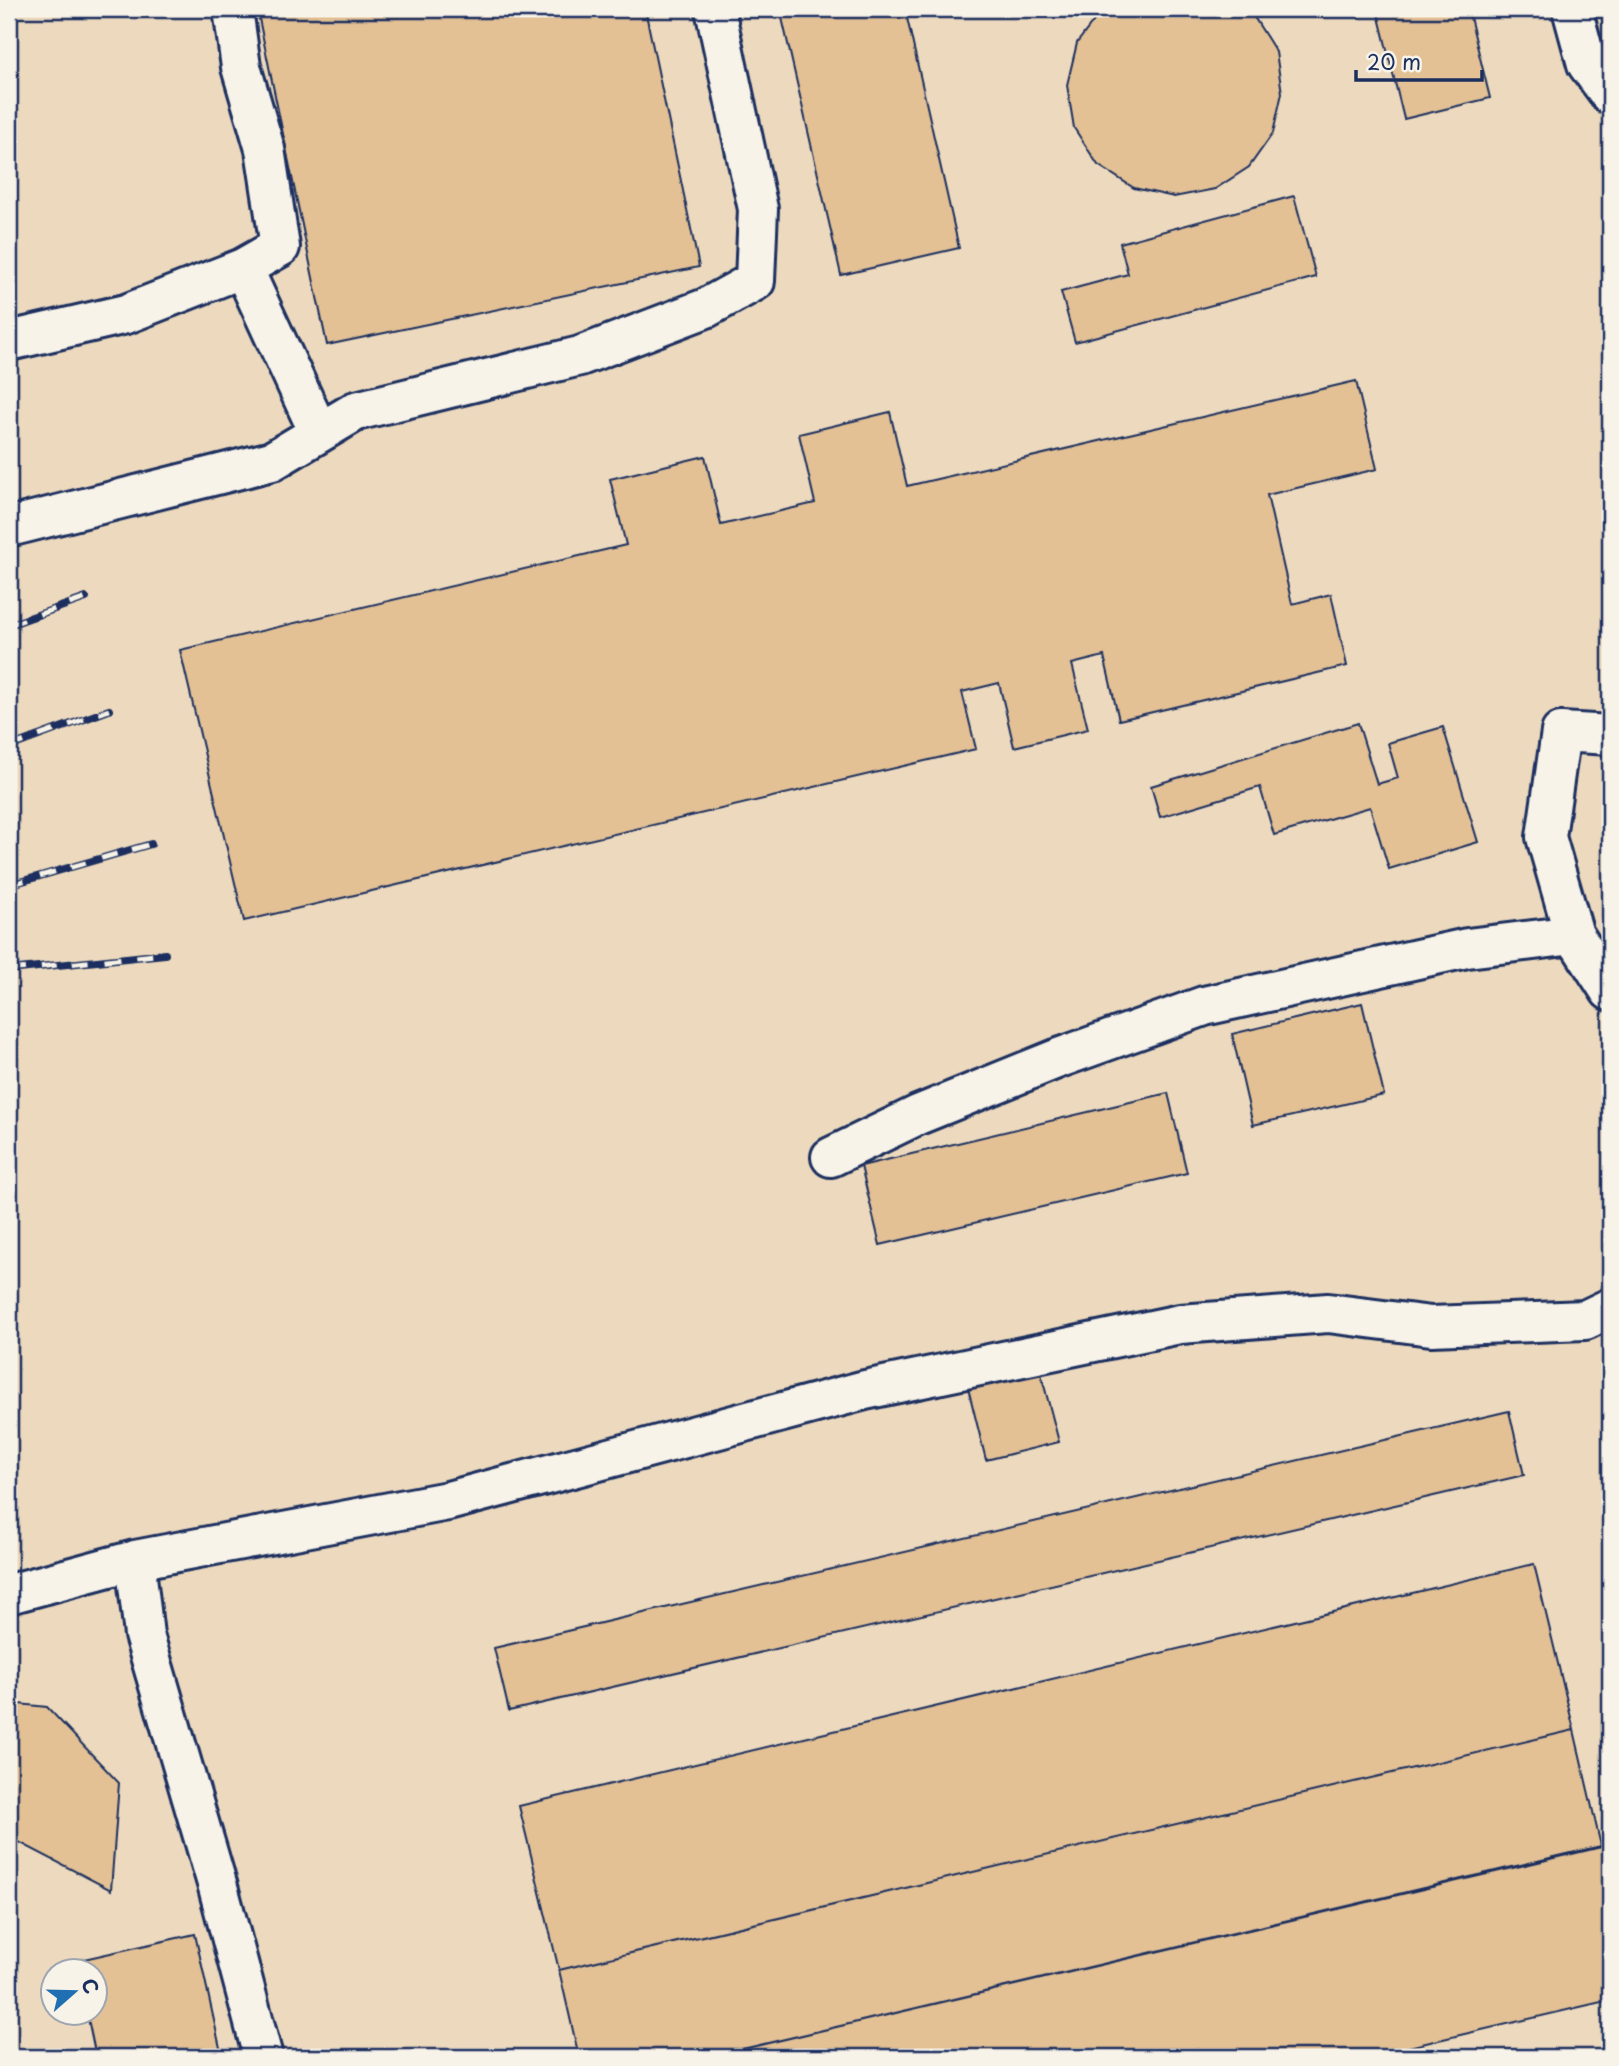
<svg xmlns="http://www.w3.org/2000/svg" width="1619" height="2066" viewBox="0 0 1619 2066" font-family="'Playpen Sans',sans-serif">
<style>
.built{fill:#eddabe;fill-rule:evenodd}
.building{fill:#e3c195;stroke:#1b2f5e;stroke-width:2}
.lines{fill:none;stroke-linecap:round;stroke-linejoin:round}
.minor-casing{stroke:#1b2f5e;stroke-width:44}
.minor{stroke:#f7f3e8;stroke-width:38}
.rail-casing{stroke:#1b2f5e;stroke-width:8}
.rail{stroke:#f7f3e8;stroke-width:5;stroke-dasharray:16;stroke-linecap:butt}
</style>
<rect width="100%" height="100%" fill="#f1e4cf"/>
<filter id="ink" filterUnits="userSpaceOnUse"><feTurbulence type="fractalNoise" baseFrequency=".0143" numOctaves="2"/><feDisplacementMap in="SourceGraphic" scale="14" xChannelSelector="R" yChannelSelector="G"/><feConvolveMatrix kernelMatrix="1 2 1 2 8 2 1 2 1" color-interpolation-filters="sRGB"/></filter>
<g filter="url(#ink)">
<path class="built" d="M9,9h1601v2048h-1601zM52,1972h42v42h-42z"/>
<path class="building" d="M283,9h362l54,258 -372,78 -69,-331z
M780,9h125l54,239 -118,27z
M1103,9h140l11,8 22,35 6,41 -9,40 -24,34 -34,22 -41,8 -40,-9 -36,-23 -24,-37 -7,-43 10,-42z
M1377,9h91l22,89 -86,21z
M1294,196l22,81 -241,65 -14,-50 67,-18 -8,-31z
M1356,381l21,88 -110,26 25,109 39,-10 16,72 -228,54 -15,-64 -32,8 16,65 -74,18 -15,-64 -37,9 14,57 -732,172 -64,-271 446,-105 -16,-66 95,-23 16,69 94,-22 -16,-69 91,-22 17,74z
M1358,723l19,61 21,-6 -10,-35 55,-16 35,115 -89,27 -19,-62 -96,28 -14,-48 -100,30 -9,-31z
M1362,1003l22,92 -131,30 -21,-91z
M1168,1093l19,80 -307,72 -19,-79z
M1040,1370l19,72 -73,18 -18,-72z
M1509,1411l15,64 -1015,236 -15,-63z
M1534,1564l40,166 -1015,240 -40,-164z
M9,1703l38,4 72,76 -8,107 -102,-53z
M1574,1730l27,116 -892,211h-130l-20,-87z
M1610,1845v155l-244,57h-657z
M195,1934l27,123h-126l-9,-43h7v-42h-17l-2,-11z"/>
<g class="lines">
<defs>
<path id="minor" d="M1572,9l15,55 23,31
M243,268l76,165
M9,341l117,-27 117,-46 37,-21 -15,-98 -24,-82 -8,-58
M9,527l263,-66 84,-50 224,-55 126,-48 49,-27 3,-72 -43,-200
M1574,935l-28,-98 15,-105 49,3
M831,1157l87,-42 141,-57 145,-52 263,-58 107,-13 36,56
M135,1560l9,75 74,252 45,170
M9,1594l126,-34 313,-59 417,-111 315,-66 148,-11 103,13 154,-6 25,-12"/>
</defs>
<use href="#minor" class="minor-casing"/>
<use href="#minor" class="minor"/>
<defs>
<path id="rail" d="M9,625l77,-27
M9,747l100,-37
M9,885l142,-41
M9,970l156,-16"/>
</defs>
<use href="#rail" class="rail-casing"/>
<use href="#rail" class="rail"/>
</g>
</g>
<rect width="1619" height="2066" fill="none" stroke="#f7f3e8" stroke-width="35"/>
<rect x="18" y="18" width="1584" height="2031" fill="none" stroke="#1b2f5e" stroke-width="2.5" filter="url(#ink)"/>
<g transform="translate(74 1992) rotate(70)"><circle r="33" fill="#f7f3e8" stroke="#9fa5b1" stroke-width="2"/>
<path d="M0-5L12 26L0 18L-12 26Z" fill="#1f6fb2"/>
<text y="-10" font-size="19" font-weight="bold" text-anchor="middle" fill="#1b2f5e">С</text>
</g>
<path d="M1356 70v10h126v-10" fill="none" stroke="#1b2f5e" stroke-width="3.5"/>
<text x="1367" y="70" font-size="21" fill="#1b2f5e" stroke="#f7f3e8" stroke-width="5" paint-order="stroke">20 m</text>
</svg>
